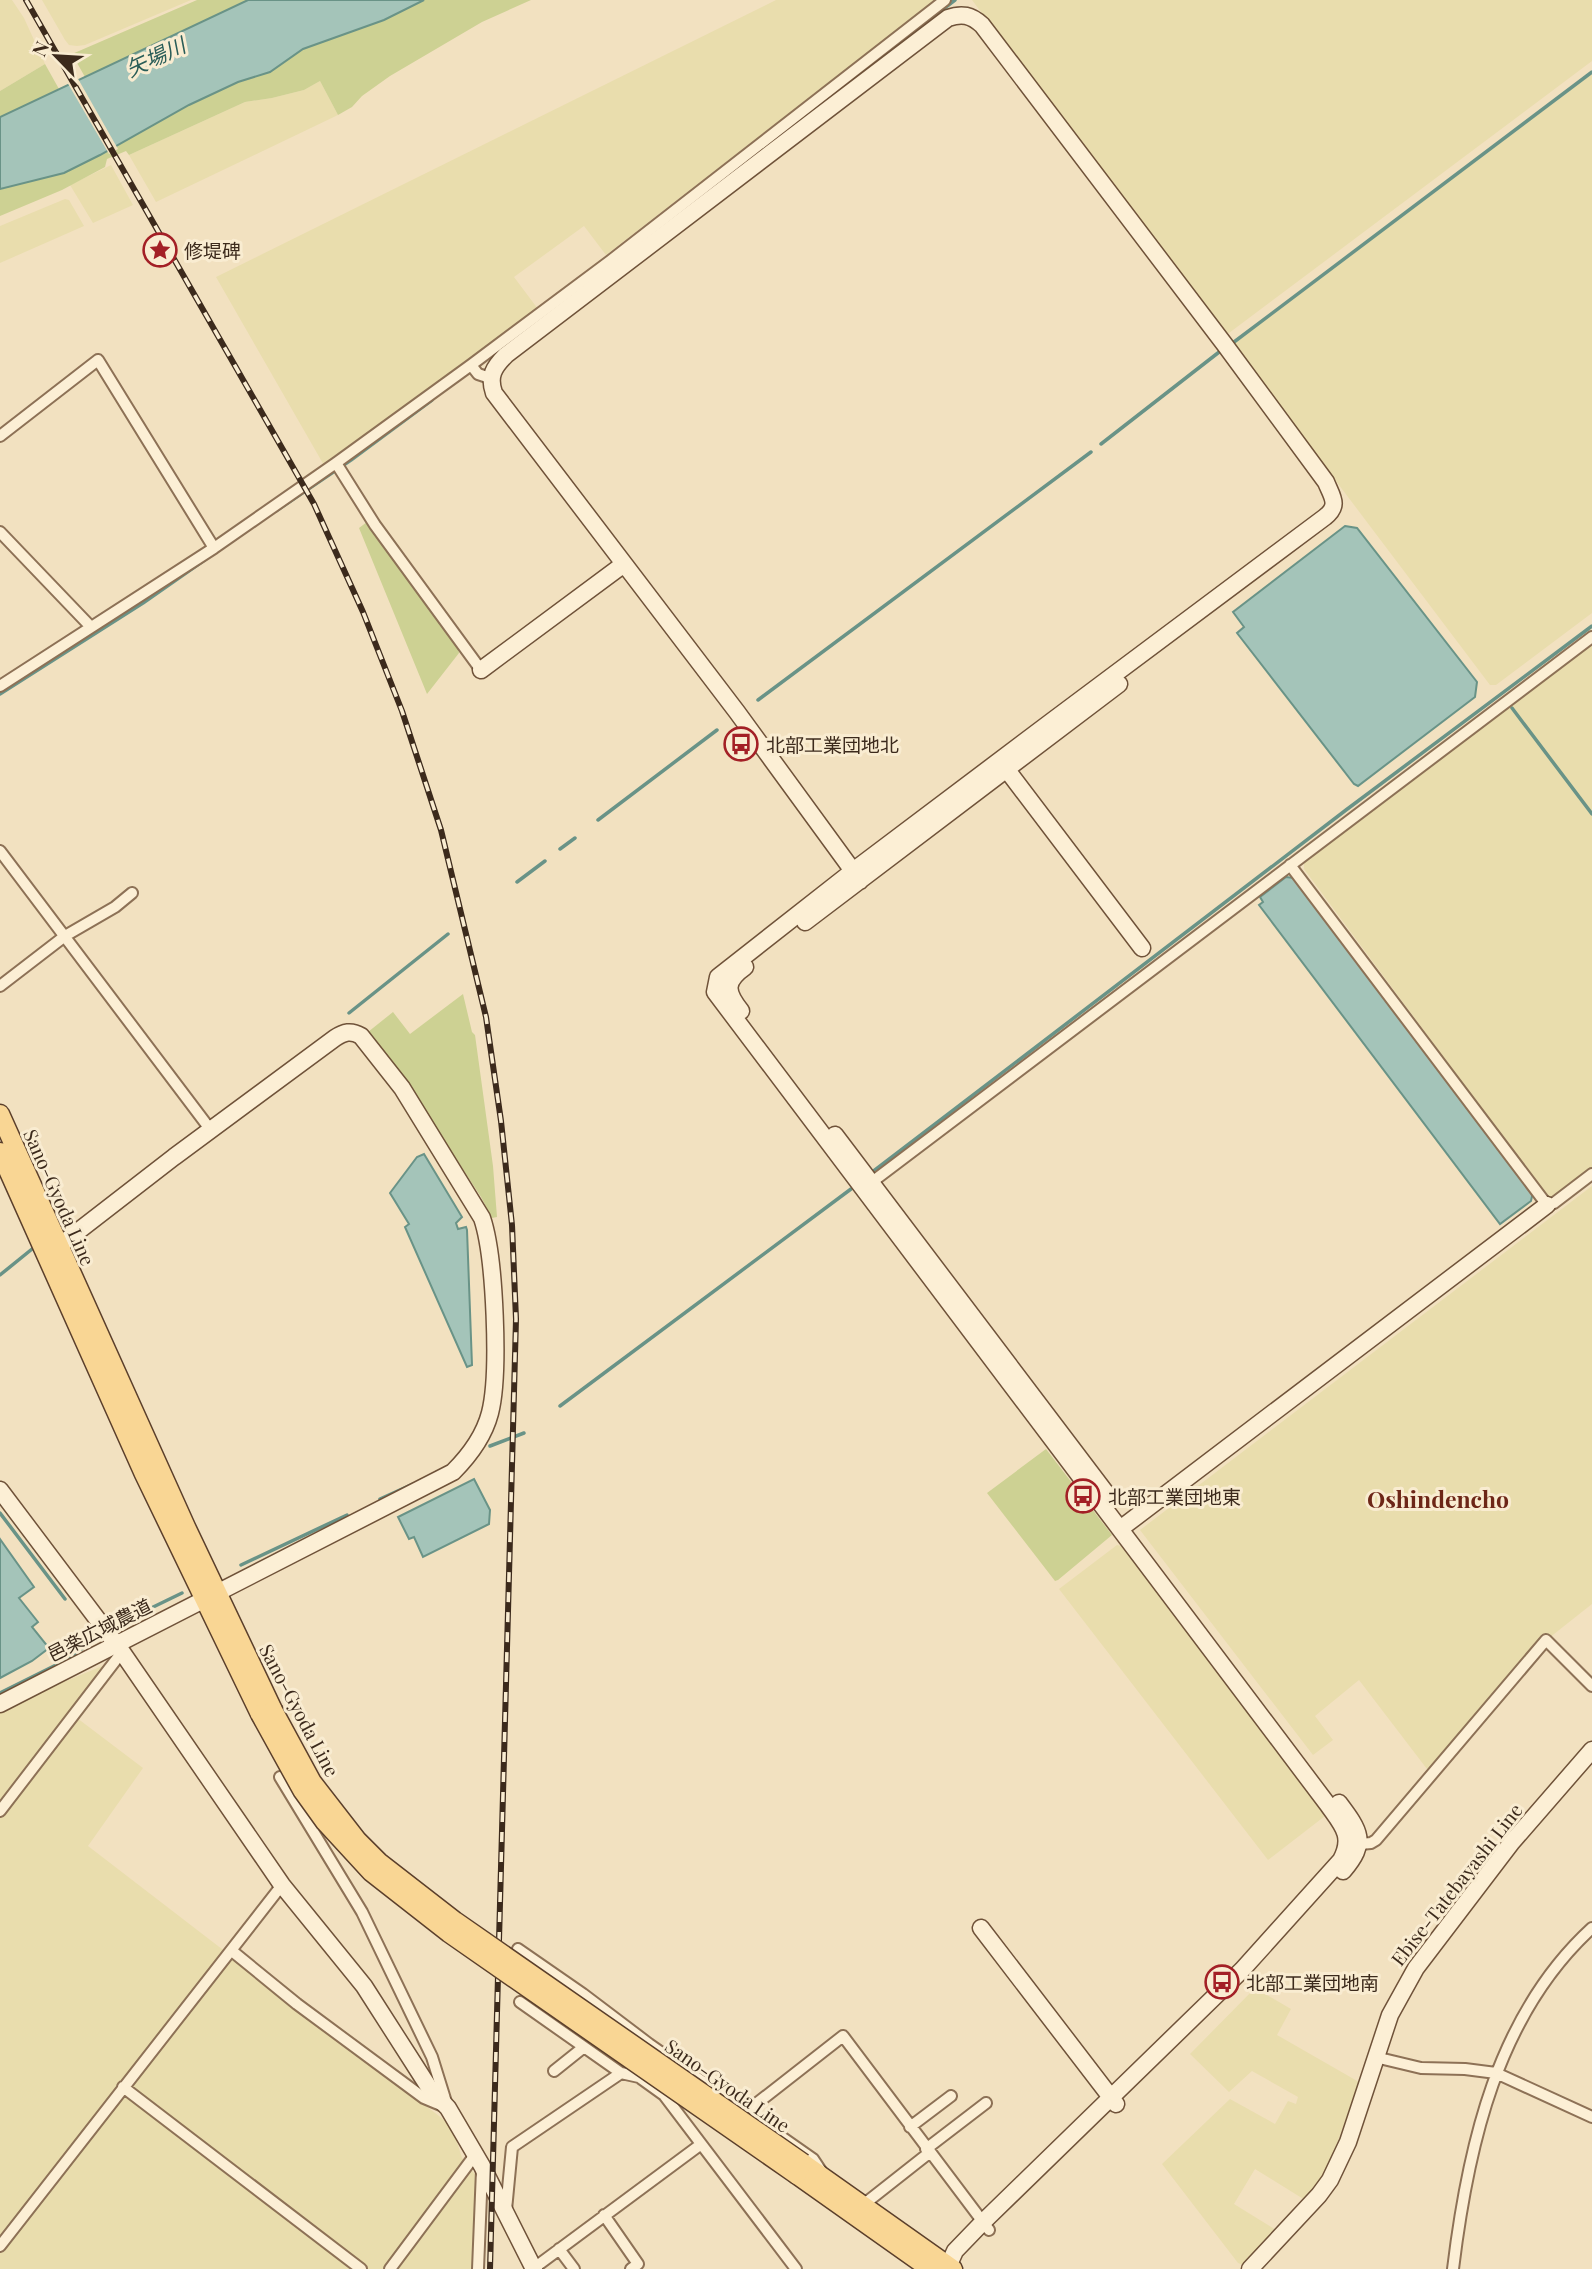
<svg xmlns="http://www.w3.org/2000/svg" width="1592" height="2269" viewBox="0 0 1592 2269" font-family="'Playfair Display','Noto Sans JP',serif">
<style>
.farmland{fill:#e9ddad}
.green{fill:#cdd193}
.water{fill:#a4c4b9;stroke:#699387;stroke-width:2}
.pier{fill:#f2e1c0}
.lines{fill:none;stroke-linecap:round;stroke-linejoin:round}
.stream{stroke:#699387;stroke-width:3.5}
.street-casing{stroke:#8d7156;stroke-width:14}
.secondary-casing{stroke:#6f5239;stroke-width:19}
.primary-casing{stroke:#5b3f2b;stroke-width:21}
.street{stroke:#fcefd5;stroke-width:10}
.secondary{stroke:#fcefd5;stroke-width:16}
.primary{stroke:#f9d694;stroke-width:18}
.rail-casing{stroke:#3c2a1c;stroke-width:6}
.rail{stroke:#f9ecd1;stroke-width:3.5;stroke-dasharray:10;stroke-linecap:butt}
.primary-bridge-casing{stroke:#5b3f2b;stroke-width:21;stroke-linecap:butt}
.primary-bridge{stroke:#f9d694;stroke-width:18}
.labels{text-anchor:middle;dominant-baseline:central;stroke-width:6;stroke-linejoin:round;paint-order:stroke}
.poi-label{font-size:19px;fill:#3c2a1c;stroke:#f9ecd1;text-anchor:start}
.street-label{font-size:19px;fill:#3c2a1c;stroke:#f9ecd1}
.water-label{font-size:21px;font-style:italic;fill:#2a5d58;stroke:#f9ecd1}
.quarter-label{font-size:23px;font-weight:bold;fill:#6d2617;stroke:#f9ecd1}
</style>
<rect width="100%" height="100%" fill="#f2e1c0"/>
<path class="farmland" d="M0,0h12l12,18 21,46 -45,27z
M42,0h149l-106,45 -8,1 -8,-1 -4,-5z
M776,0h159l-329,255 -22,-29 -70,51 24,32 -213,158 -109,-190z
M972,0h620v61l-363,272 -5,1z
M1592,74v539l-96,72h-6l-256,-339v-3z
M320,81l18,34 -182,87 -27,-47 116,-53 27,-4 32,-8z
M111,165l22,40 -40,18 -23,-38z
M65,199l4,1 15,26 -84,37v-37z
M1592,641v528l-39,29h-5l-244,-329v-7z
M1592,1186v418l-43,34 -119,132 -3,-1 -68,-89 -44,36 18,24 -20,15 -173,-225z
M1117,1545l4,1 204,270 -57,44 -209,-271z
M105,1665l-105,136v-88l46,-24z
M77,1718l66,50 -55,78 364,280 10,32 19,24 -4,87h-477v-451z
M1255,1988l36,21 -14,26 82,47 -29,81 -6,13 -19,24 -50,-31 -21,35 42,26 -33,35 -5,-2 -76,-99 68,-65 45,25 13,-23 8,3 2,-7 -46,-26 -23,21 -39,-38z"/>
<path class="green" d="M197,0h51l-163,77 -13,-23z
M424,0h107l-49,22 -92,54 -28,20 -10,11 -14,8 -18,-34 -16,9 -32,8 -27,4 -116,53 -3,-4 -19,8 -2,8 -43,23 -62,26v-27l64,-16 36,-18 89,-50 49,-23 32,-10 33,-23 81,-29z
M45,64l14,25 -59,28v-26z
M367,522l91,125 1,6 -32,41 -68,-166z
M463,994l9,38 3,3 18,131 4,51 -5,1 -11,-21 -77,-118 -36,-47 25,-20 17,22z
M1046,1449l66,86 -54,45 -3,1 -68,-88z"/>
<path class="water" d="M248,0h176l-40,20 -81,29 -33,23 -32,10 -49,23 -89,50 -36,18 -64,16v-72z
M1345,526l12,2 120,154 -2,15 -117,89 -4,-2 -117,-151 7,-6 -11,-15z
M1286,877l8,1 239,314 -2,9 -31,23 -241,-319 4,-3 -3,-5z
M424,1154l38,63 -6,6 2,6 8,-2 1,3 5,135 -5,2 -62,-140 4,-3 -19,-31 27,-36z
M474,1479l16,31 -1,14 -66,33 -9,-20 -5,2 -11,-22z
M0,1539l34,48 -15,11 19,24 -6,5 17,21 -17,13 -32,17z"/>
<path class="pier" d="M77,77l41,72 -9,5 -42,-72z"/>
<g class="lines">
<path class="stream" d="M847,83l108,-83
M1230,345l362,-273
M1101,444l122,-95
M276,511l75,-51 81,-60
M0,694l143,-91 63,-44
M758,700l333,-248
M1512,708l80,106
M598,820l119,-90
M560,849l15,-11
M517,882l28,-21
M349,1013l99,-79
M871,1173l475,-363 246,-184
M59,1227l8,-6
M0,1275l37,-30
M560,1406l291,-217
M490,1446l34,-13
M380,1499l33,-15
M0,1513l65,86
M241,1565l106,-50
M112,1627l70,-34
M0,1693l60,-30 35,-23"/>
<defs>
<path id="street" d="M471,365l7,9 12,4
M0,436l98,-76 116,188
M336,463l39,62 106,145
M0,532l91,95
M0,686l214,-138 122,-85 135,-98 139,-104 335,-261
M0,851l210,278
M1290,865l257,340 7,-2 38,-29
M0,986l65,-50 50,-29 17,-14
M868,1185l724,-548
M280,1777l82,135 70,145 14,45
M0,1811l122,-159
M1360,1844l11,-1 5,-3 170,-200 46,46
M518,1949l65,45 66,50 164,115 8,12
M232,1951l65,53 127,94 19,8
M520,2002l101,71
M1375,2057l46,11 44,1 31,4 96,44
M554,2071l30,-24
M123,2087l238,182
M747,2111l96,-75 146,194
M910,2127l41,-31
M926,2149l60,-46
M863,2205l66,-52
M506,2210l6,-63 109,-74 18,4 25,18 132,174
M604,2215l34,49 -7,5
M0,2246l282,-361
M559,2249l15,20
M534,2268l166,-123
M390,2269l85,-114
M478,2269l4,-99
M1453,2269c15,-123 44,-254 139,-341"/>
<path id="secondary" d="M481,670l143,-106
M1001,762l141,186
M860,881l-7,-10 -116,-159 -243,-319c-6,-17 0,-26 12,-38l442,-337c14,-5 23,-3 34,7l243,320 101,137c6,15 14,23 -1,35l-273,204 -199,150 -135,106 -3,15 613,813c14,20 26,31 13,55l-99,110 -259,252 -28,29 -8,18
M805,922l314,-238
M741,1011c-15,-19 -17,-29 4,-44
M835,1135l274,362
M0,1490l122,162 160,233 82,101 66,103 18,19 34,58 52,103
M1120,1529l427,-324
M0,1704l453,-232c17,-17 31,-36 37,-59 10,-39 5,-157 -8,-195l-80,-130 -41,-52c-10,-6 -17,-4 -26,2l-161,119 -115,89
M1339,1803c21,28 29,39 4,68
M981,1928l135,176
M1250,2269l69,-74 11,-15 18,-38 42,-127 26,-47 96,-126 80,-92"/>
<path id="primary" d="M0,1114l186,413 87,183
M0,1152l144,322 116,240
M803,2163l150,106
M797,2175l133,94"/>
</defs>
<use href="#street" class="street-casing"/>
<use href="#secondary" class="secondary-casing"/>
<use href="#primary" class="primary-casing"/>
<use href="#street" class="street"/>
<use href="#secondary" class="secondary"/>
<use href="#primary" class="primary"/>
<defs>
<path id="rail" d="M26,0l288,504 49,108 39,99 39,119 45,187 15,104 11,104 4,94 -26,950"/>
</defs>
<use href="#rail" class="rail-casing"/>
<use href="#rail" class="rail"/>
<defs>
<path id="primary-bridge" d="M273,1710l39,72 45,58 22,22 76,59 348,242
M260,1714l42,76 23,32 46,50 78,61 348,242"/>
</defs>
<use href="#primary-bridge" class="primary-bridge-casing"/>
<use href="#primary-bridge" class="primary-bridge"/>
</g>
<defs>
<symbol id="sight-ring" viewBox="-11 -11 22 22"><circle r="9.5" fill="#f9ecd1" stroke="#a32026" stroke-width="1.5"/><path d="M0-6L1.8-2.2L6-1.7L2.9 1.2L3.7 5.4L0 3.3L-3.7 5.4L-2.9 1.2L-6-1.7L-1.8-2.2Z" fill="#a32026"/></symbol>
<symbol id="bus-ring" viewBox="-11 -11 22 22"><circle r="9.5" fill="#f9ecd1" stroke="#a32026" stroke-width="1.5"/><path d="M-5-6H5V4H4V6H2V4H-2V6H-4V4H-5ZM-3.5-4V0h7V-4ZM-3.5 1.2v1.5H-2V1.2ZM2 1.2v1.5H3.5V1.2Z" fill="#a32026"/></symbol>
</defs>
<g fill-rule="evenodd">
<use href="#sight-ring" x="141" y="231" width="38" height="38"/>
<use href="#bus-ring" x="722" y="725" width="38" height="38"/>
<use href="#bus-ring" x="1064" y="1477" width="38" height="38"/>
<use href="#bus-ring" x="1203" y="1963" width="38" height="38"/>
</g>
<g class="labels">
<g class="poi-label">
<text x="184" y="250">修堤碑</text>
<text x="766" y="744">北部工業団地北</text>
<text x="1108" y="1496">北部工業団地東</text>
<text x="1246" y="1982">北部工業団地南</text>
</g>
<g class="street-label">
<text transform="translate(60 1197) rotate(66)">Sano-Gyoda Line</text>
<text transform="translate(99 1629) rotate(-27)">邑楽広域農道</text>
<text transform="translate(300 1710) rotate(62)">Sano-Gyoda Line</text>
<text transform="translate(1456 1884) rotate(-52)">Ebise-Tatebayashi Line</text>
<text transform="translate(728 2085) rotate(35)">Sano-Gyoda Line</text>
</g>
<g class="water-label">
<text transform="translate(155 56) rotate(-25)">矢場川</text>
</g>
<g class="quarter-label">
<text x="1438" y="1498">Oshindencho</text>
</g>
</g>
<g transform="translate(56 56) rotate(295)" stroke="#f9ecd1" stroke-width="5" paint-order="stroke">
<path d="M0-5L12 26L0 18L-12 26Z" fill="#3c2a1c"/>
<text y="-10" font-size="19" font-weight="bold" text-anchor="middle" fill="#3c2a1c">N</text>
</g>
</svg>
